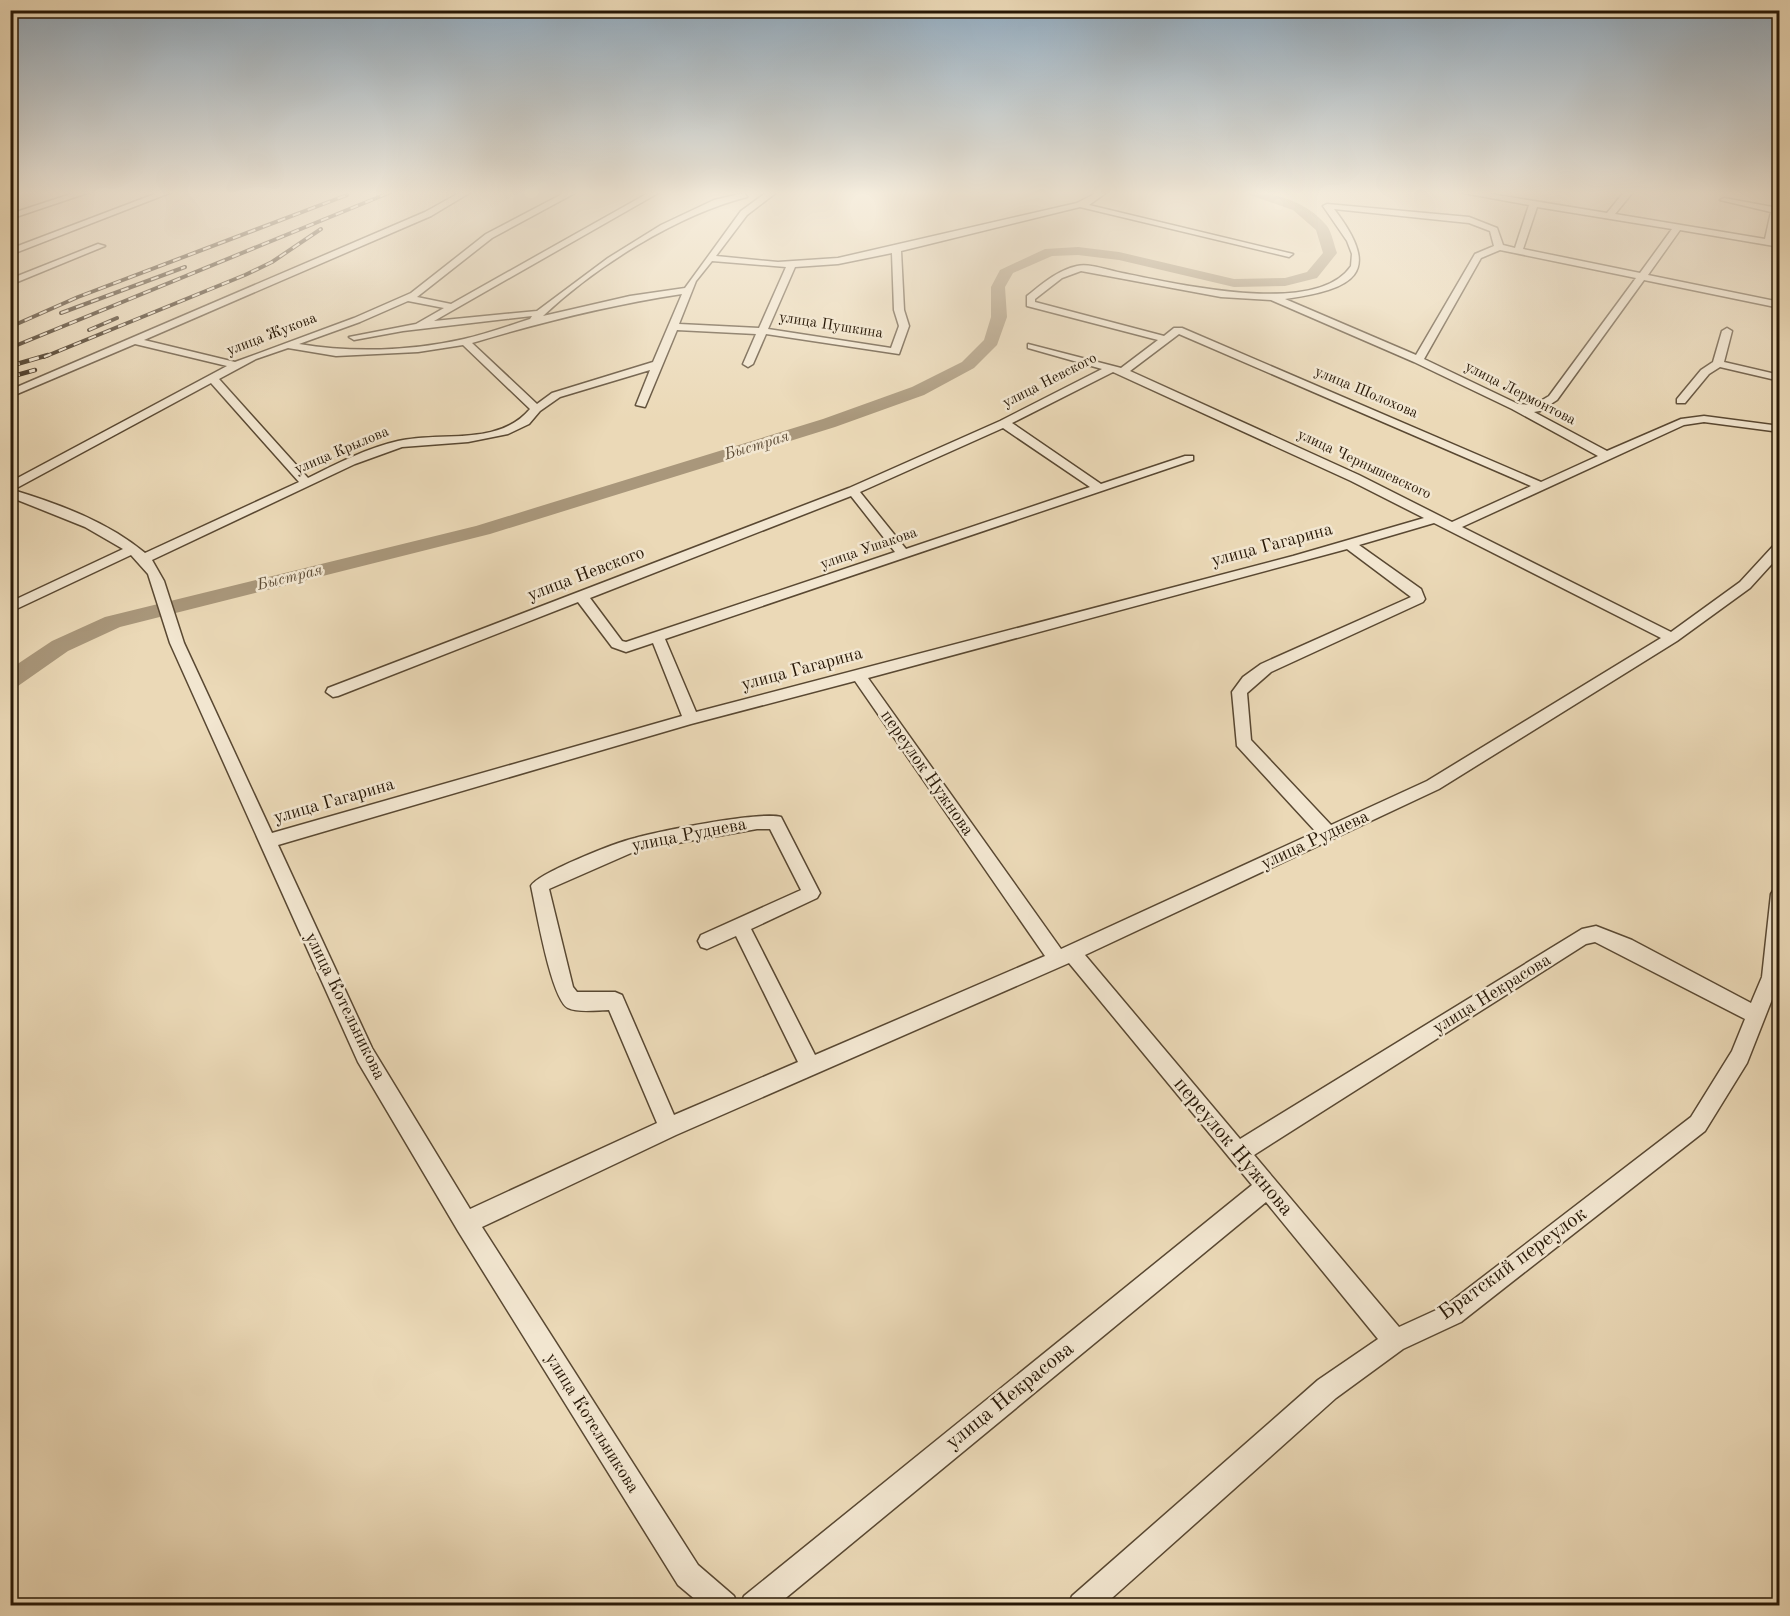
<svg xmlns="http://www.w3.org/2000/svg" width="1790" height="1616" viewBox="0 0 1790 1616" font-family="'Old Standard TT',serif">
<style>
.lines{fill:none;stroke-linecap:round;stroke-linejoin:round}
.river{fill:#a9977b;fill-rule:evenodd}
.minor-casing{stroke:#594832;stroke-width:3}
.minor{fill:#f2e6d0;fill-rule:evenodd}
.rail-far1-casing{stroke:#281806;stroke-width:4}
.rail-casing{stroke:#281806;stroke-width:4.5}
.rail-far1{stroke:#f2e6d0;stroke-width:2;stroke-dasharray:8;stroke-linecap:butt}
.rail{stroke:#f2e6d0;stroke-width:3;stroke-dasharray:10;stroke-linecap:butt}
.labels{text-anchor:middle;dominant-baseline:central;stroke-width:5;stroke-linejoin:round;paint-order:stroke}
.far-street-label{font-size:15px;fill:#281806;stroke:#f2e6d0}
.far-water-label{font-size:16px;font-style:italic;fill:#5c4b35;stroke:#f2e6d0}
.street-label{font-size:18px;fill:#281806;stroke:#f2e6d0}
.near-street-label{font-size:21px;fill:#281806;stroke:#f2e6d0}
</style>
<rect width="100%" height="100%" fill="#ebd9b7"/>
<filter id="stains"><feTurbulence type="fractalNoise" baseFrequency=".00333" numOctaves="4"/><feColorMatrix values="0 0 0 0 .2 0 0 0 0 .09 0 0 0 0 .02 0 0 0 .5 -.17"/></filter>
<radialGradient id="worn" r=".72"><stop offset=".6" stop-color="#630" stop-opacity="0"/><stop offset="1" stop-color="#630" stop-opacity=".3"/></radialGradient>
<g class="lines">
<path class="river" d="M1241,192c32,0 65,8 86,34 5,7 7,19 10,27l-20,25 -32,8 -51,1 -115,-27 -41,-5 -26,1 -39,17 -8,14 2,30 -10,28 -23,23 -50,27 -89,32 -345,107 -370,93 -52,24 -50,35 -8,2v-19l42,-28 53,-24 371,-91 347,-107 89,-32 50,-25 22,-22 7,-23v-30l9,-17 45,-21 33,-2 41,5 115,27 51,-1 22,-6 16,-19 -7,-23 -23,-20z"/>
<defs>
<path id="minor" d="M77,192h13l-80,27v-5z
M160,192h12l-162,63v-6z
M461,192h10l-40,24 -287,124 91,22 119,-44 57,-25 75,-59 80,-42h11l-85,46 -75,59 34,7 199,-112h10l-226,129 103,-10 71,-53 53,-33 53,-25 30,-7 3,4c-70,18 -151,69 -204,119l87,-20 55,-8 56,-77 26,-19h10l-30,23 -31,41 62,6 60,-4 239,-55 21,-11h9l-18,13 204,49 -4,3 -209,-50 -179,44 3,59 5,16 -10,28 -133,-20 -13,30 -5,3 -5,-3 13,-30 -79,-4 -32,77 -9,-2 14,-35 -90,27 -20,14 -11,13 -21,10 -40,8 -66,5 -47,17 -203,96 12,21 20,62 88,190 410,-117 -29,-73 -27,9 -14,-5 -34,-45 -240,94 -5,1 -7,-5 2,-4 521,-200 151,-67 102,-52 -74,-21v-4l93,24 37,-28 -131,-34v-10c15,-12 31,-26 50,-30 13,-3 33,5 45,7 53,10 194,45 229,-7l1,-12 -5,-13 -24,-35 4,-2 142,13 28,11 6,17 12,3 14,-43 -71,-13h21l128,21 17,-21h9l-18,22 150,25 6,-27 -51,-12 4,-2 54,10 -4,32 6,1v6l-100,-17 -32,45 132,27v6l-136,-28 -87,120 -17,11 -6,1 73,39 74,-32 23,-3 76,10v6l-76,-10 -20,3 -222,102 209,105 69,-50 35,-38 5,-1v12l-30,33 -73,53 -238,148 -354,166 155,184 342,-210 14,-3 36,14 119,63 11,-26 9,-83 3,-5 6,-2v92l-33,84 -42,68 -244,191 -58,27 -67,49 -233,208h-35l4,-10 246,-216 60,-41 -112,-137 -490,404h-36l4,-10 508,-411 -183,-222 -393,172 -194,92 216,338 36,31 4,10h-35l-25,-21 -220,-354 -100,-169 -188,-419 -22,-69 -17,-19 -121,57v-10l113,-53 -38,-22 -75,-30v-15l217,-116 -92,-22 -125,53v-7l415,-178zM1537,207l135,22 -32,44 -117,-24zM1334,209l135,14 21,8 4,15 -19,8 -59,101 -131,-56c69,-10 99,-25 49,-90zM1500,250l136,28 -87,118 -15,9 -16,-1 -94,-45 57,-101zM892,253l2,57 5,16 -8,22 -123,-19 27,-62 43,-3zM712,261l74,6 -27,61 -80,-4 17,-43zM1081,271l140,26 50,3 143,62 98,47 86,47 -57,26 -359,-154h-8l-10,8 -129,-34v-3l27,-21zM682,294l-29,68 -101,31 -15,11 -65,-61c70,-21 138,-38 210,-49zM408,301l36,7 -28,16 -67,13 5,3 49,-9 129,-15 -2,3c-22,7 -44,15 -66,20 -53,12 -112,14 -165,5l61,-22zM1179,334l352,152 -79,36 -93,-47 -229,-104zM463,345l67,64c-32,38 -89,22 -132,32 -31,7 -62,23 -90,37l-89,-99 37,-20 32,-11 48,8 82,-4zM1113,372l238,109 73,37 -131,38 -597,156 -31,-73 528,-179v-4h-8l-84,28 -89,-61zM211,383l88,99 -154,71c-37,-31 -86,-49 -132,-63zM1003,428l87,59 -184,62 -46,-57zM851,496l44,56 -269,90 -4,-1 -32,-43zM1434,523l227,115 -234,143 -96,44 -80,-85 -4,-47 24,-21 152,-70 2,-3 -4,-10 -62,-44zM1347,549l64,48 -150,67 -18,13 -11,15 5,54 79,86 -255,117 -193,-271zM855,681l190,275 -230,99 -64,-126 66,-31 3,-5 -39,-76c-20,-6 -122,14 -146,21 -18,4 -97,35 -104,48 5,22 20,113 37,122 10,5 30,2 41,2l48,113 -187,86 -98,-161 -94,-203 413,-121zM757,829h13l31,61 -100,45 -3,6 3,6 6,2 29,-13 62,126 -124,53 -52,-120 -7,-3h-38l-4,-5 -24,-98 89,-39zM1595,942l150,77 -13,32 -41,66 -246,189 -46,21 -145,-172 332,-211z
M98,244l7,2 -95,39v-6z
M1727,328l5,3 -8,31 56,13v6l-60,-14 -11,7 -24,29h-8v-4l24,-29 12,-8 9,-31z"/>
</defs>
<use href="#minor" class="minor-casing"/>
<use href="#minor" class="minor"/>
<defs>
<path id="rail-far1" d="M61,313l124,-46
M10,327l68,-30 269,-102
M89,330l28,-12
M10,348l381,-156
M44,357l201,-82 27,-13 49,-33"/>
<path id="rail" d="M10,366l38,-11
M10,377l25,-7"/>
</defs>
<use href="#rail-far1" class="rail-far1-casing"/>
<use href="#rail" class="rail-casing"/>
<use href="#rail-far1" class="rail-far1"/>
<use href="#rail" class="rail"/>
</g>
<linearGradient id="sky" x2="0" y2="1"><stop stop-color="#8fa8bc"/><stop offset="0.46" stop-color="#f6eedf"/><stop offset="1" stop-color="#f6eedf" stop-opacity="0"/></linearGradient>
<rect width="1790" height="419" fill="url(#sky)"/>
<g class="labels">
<g class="far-street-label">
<text transform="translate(831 326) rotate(9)">улица Пушкина</text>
<text transform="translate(272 335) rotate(-21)">улица Жукова</text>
<text transform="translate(1050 381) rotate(-27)">улица Невского</text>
<text transform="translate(1366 393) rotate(23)">улица Шолохова</text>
<text transform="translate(1520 394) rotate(27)">улица Лермонтова</text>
<text transform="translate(342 451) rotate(-23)">улица Крылова</text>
<text transform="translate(1364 465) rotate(25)">улица Чернышевского</text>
<text transform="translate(869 549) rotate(-19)">улица Ушакова</text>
</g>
<g class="far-water-label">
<text transform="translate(757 446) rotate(-17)">Быстрая</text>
<text transform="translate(290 578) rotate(-14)">Быстрая</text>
</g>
<g class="street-label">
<text transform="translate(1272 545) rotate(-15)">улица Гагарина</text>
<text transform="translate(586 574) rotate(-21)">улица Невского</text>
<text transform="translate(802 669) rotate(-15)">улица Гагарина</text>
<text transform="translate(927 773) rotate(55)">переулок Нужнова</text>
<text transform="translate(334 801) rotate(-16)">улица Гагарина</text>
<text transform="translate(689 835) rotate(-11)">улица Руднева</text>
<text transform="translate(1315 840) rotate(-25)">улица Руднева</text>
<text transform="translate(1492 994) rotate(-32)">улица Некрасова</text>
<text transform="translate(345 1006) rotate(64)">улица Котельникова</text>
<text transform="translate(592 1423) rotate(58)">улица Котельникова</text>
</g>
<g class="near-street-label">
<text transform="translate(1233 1147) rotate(50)">переулок Нужнова</text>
<text transform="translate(1513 1264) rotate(-36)">Братский переулок</text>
<text transform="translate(1010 1396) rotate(-39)">улица Некрасова</text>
</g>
</g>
<rect width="1790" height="1616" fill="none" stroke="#ebd9b7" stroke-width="36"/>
<rect x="12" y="12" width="1766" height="1592" fill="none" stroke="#281806" stroke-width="3"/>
<rect x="18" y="18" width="1754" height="1580" fill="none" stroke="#281806" stroke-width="1.5"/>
<rect width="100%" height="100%" filter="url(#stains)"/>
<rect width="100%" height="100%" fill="url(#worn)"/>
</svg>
